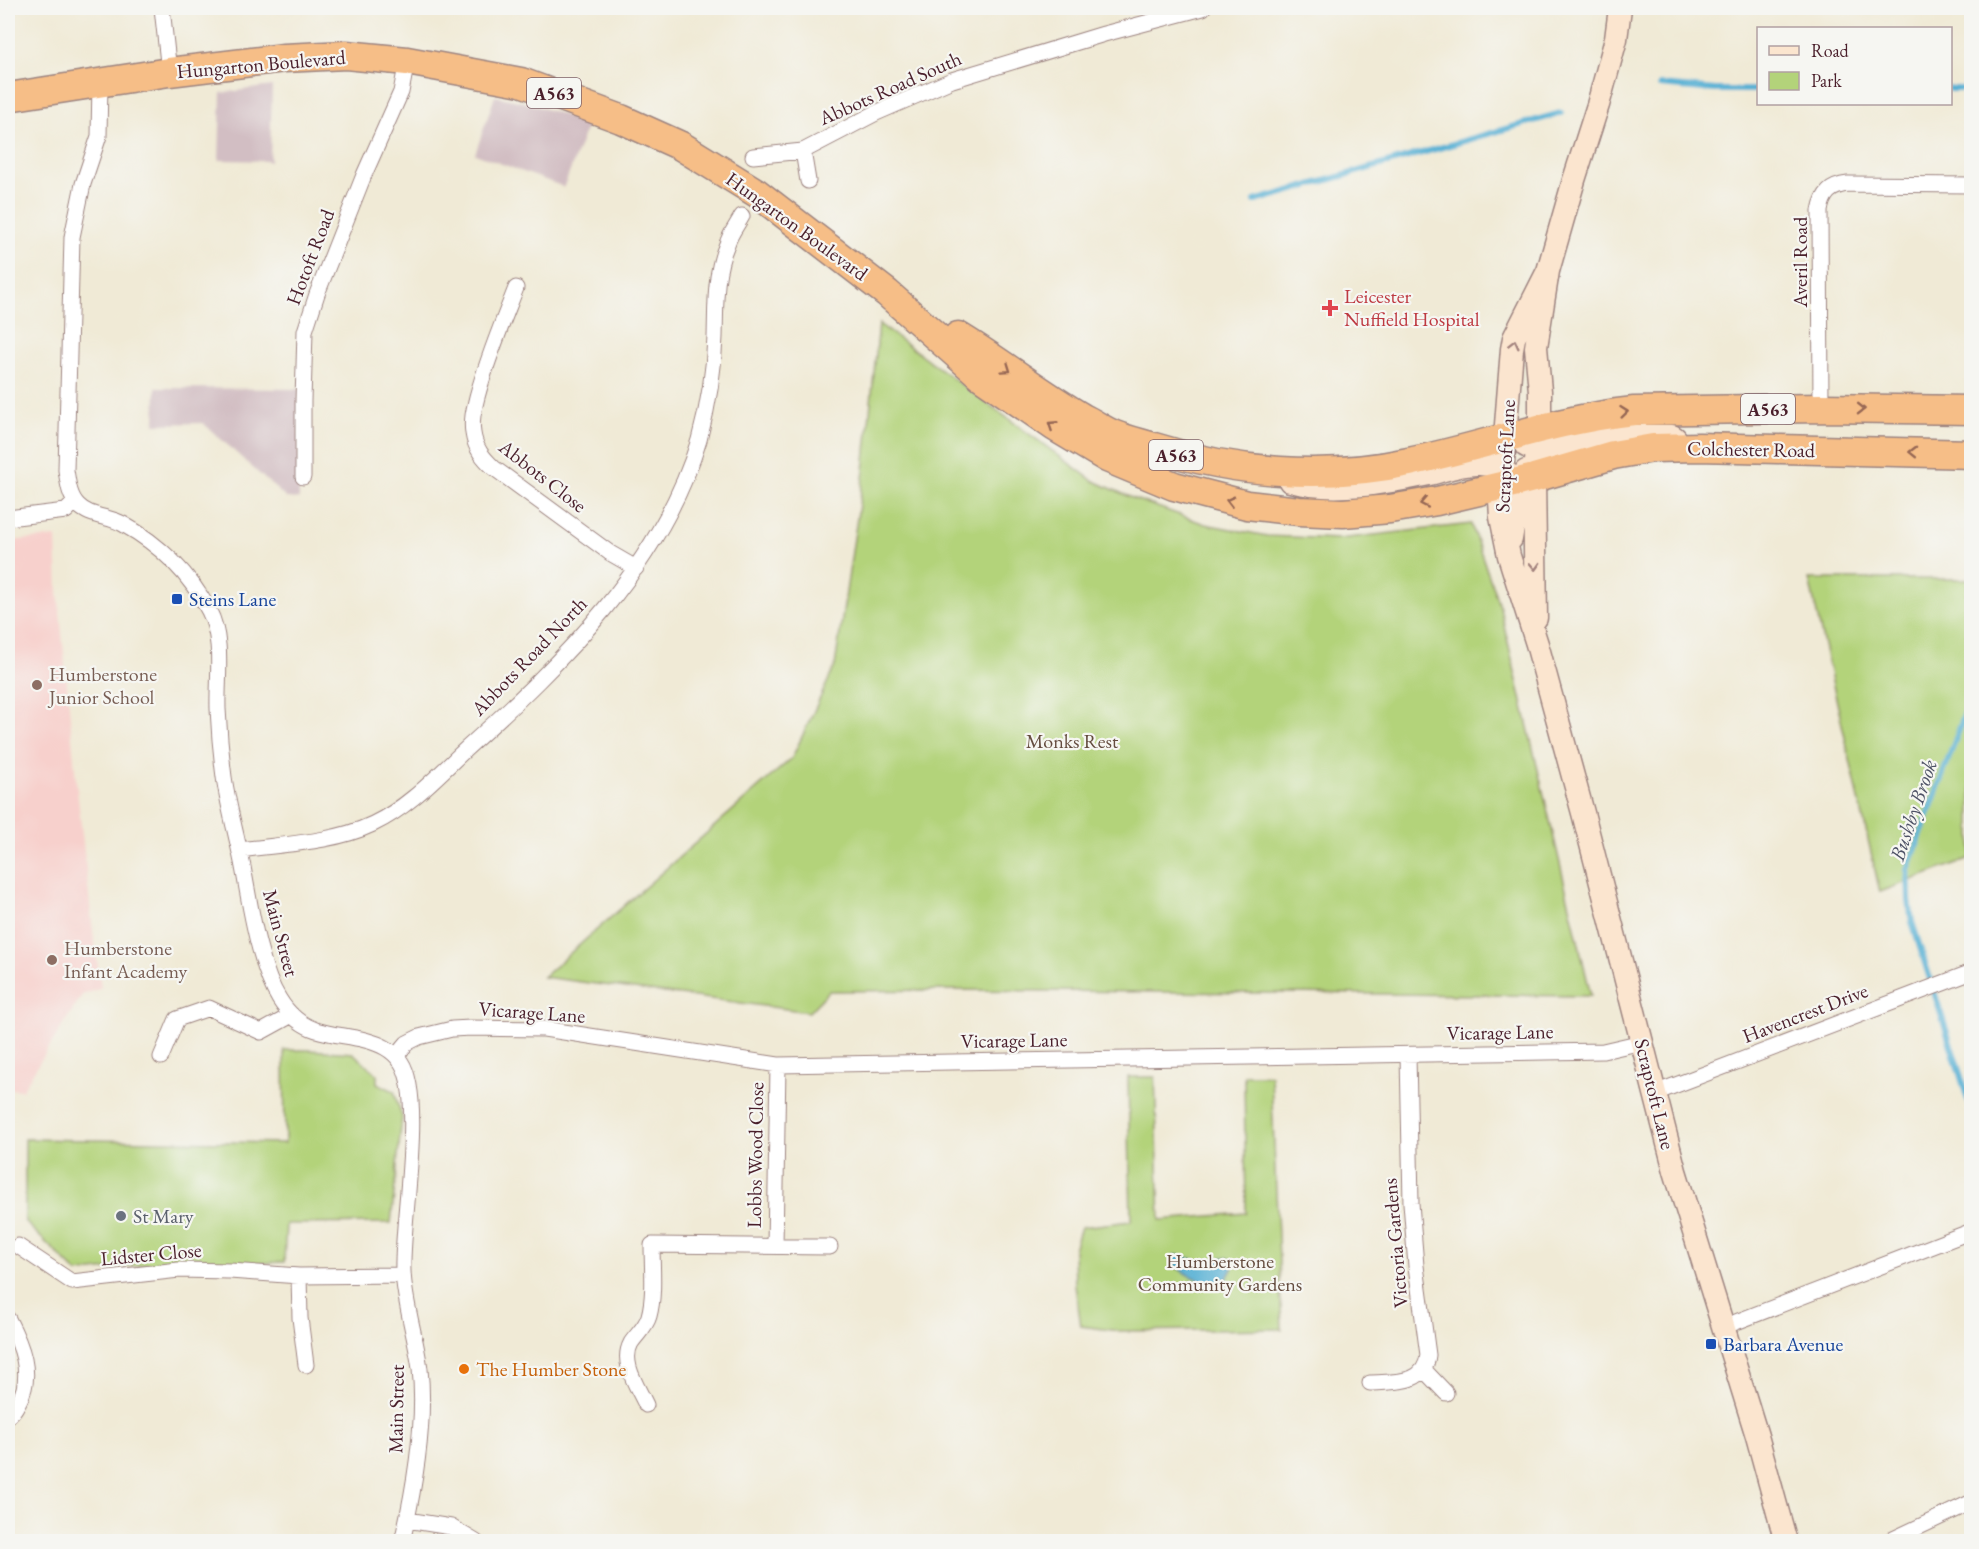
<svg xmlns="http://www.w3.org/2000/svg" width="1979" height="1549" viewBox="0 0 1979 1549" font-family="'EB Garamond',serif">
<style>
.built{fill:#f7d0cc}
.industrial{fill:#d2bec3}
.green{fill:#b3d37a;stroke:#7e7952;stroke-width:1.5}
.water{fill:#56b0d4;stroke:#506880;stroke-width:1.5}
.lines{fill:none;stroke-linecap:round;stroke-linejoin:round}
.stream{stroke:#56b0d4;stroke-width:6}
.street-casing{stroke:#9d8480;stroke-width:17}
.secondary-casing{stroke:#9d8480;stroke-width:25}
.highway-casing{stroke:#9d8480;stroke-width:31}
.street{stroke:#fff;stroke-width:15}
.secondary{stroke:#fbe5cf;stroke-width:22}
.highway{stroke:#f6be87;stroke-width:28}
.oneway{stroke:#a2827d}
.oneway2{stroke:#976754}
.health-dot{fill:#e0444e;stroke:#f6f6f2;stroke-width:2}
.transit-dot{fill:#1a4fb4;stroke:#f6f6f2;stroke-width:2}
.education-dot{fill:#8d6e63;stroke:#f6f6f2;stroke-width:2}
.worship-dot{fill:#6b7280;stroke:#f6f6f2;stroke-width:2}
.food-dot{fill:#e8710a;stroke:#f6f6f2;stroke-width:2}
.labels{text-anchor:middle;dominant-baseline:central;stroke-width:4.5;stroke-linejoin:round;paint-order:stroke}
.shield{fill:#f6f6f2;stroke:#7e6067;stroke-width:1.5}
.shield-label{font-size:18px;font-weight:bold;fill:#4a1f2b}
.street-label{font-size:20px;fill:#4a1f2b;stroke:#f6f6f2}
.health-label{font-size:20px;fill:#be3a42;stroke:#f6f6f2;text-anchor:start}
.transit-label{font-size:20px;fill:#164399;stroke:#f6f6f2;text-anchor:start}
.education-label{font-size:20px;fill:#785e54;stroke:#f6f6f2;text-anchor:start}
.park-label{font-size:20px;fill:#644c3f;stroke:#f6f6f2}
.worship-label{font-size:20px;fill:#5b616d;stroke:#f6f6f2;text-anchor:start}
.food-label{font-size:20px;fill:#c56008;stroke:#f6f6f2;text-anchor:start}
.water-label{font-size:21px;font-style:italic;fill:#4e5266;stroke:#f6f6f2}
</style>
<rect width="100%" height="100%" fill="#f6f6f2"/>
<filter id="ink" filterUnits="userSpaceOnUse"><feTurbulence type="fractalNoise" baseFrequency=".0167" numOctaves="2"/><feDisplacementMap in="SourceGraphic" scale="12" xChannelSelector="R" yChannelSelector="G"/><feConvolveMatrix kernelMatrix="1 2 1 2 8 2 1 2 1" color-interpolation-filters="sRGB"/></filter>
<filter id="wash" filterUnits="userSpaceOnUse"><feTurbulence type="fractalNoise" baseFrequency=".008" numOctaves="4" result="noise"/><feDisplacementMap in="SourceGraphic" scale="24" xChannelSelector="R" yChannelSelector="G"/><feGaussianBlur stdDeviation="1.35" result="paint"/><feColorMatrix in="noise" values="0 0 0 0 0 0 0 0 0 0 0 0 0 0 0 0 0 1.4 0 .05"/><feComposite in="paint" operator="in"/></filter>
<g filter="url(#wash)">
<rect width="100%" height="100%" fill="#f0ead6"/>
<path class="built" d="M56,537l2,54 18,189 17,152 8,56 -19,7 -60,95 -14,-1v-548z"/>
<path class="industrial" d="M272,86l-2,75 -51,-1 2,-67z
M495,96l32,7 61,20 -24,64 -89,-33z
M156,388l143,1v110l-13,-1 -83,-75 -48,1z"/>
<path class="green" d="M879,324l213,156 40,18 73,26 62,12 72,3 132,-15 29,84 91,388 -638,-6 -124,1 -20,21 -266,-35 249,-219 43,-92 29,-195z
M1809,579h162v279l-91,34z
M284,1050h25l44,3 24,21v9l17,8 8,26 -11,106 -105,1 -2,38 -46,2 -73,-2 -88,11 -52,-51v-83l260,4z
M1244,1075h27l11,254 -163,2 -38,-5 -6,-42 -1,-35 7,-22 50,-6 -3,-144h27l5,143 86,-7z"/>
<path class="water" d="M1174,1255c12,0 15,4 25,6 11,2 20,-6 30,-3l4,9 -7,13c-18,7 -42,-4 -54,-18z"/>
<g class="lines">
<path class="stream" d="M1660,85l55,5h43
M1950,89h22
M1255,201l306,-88
M1972,694l-64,176 1,29 3,23 60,190"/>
</g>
</g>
<g filter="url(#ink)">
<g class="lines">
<defs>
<path id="street" d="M162,8l7,64
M100,83l-1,53 -16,48 -11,53 -6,233c2,12 3,26 12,35 11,12 31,11 45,19 36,20 67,50 86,87 15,29 8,66 9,98 1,22 3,45 6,68 4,28 12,56 18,85 6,30 10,61 19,91 8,31 22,66 55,77 16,5 33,6 49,10 15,4 27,9 36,22 24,36 0,161 2,209 1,30 13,67 17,98 6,53 -6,121 -18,173
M803,151l5,30
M753,156l50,-5 73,-38 76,-33 152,-46 99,-26
M516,288c-14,36 -29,71 -39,109 -3,12 -6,23 -4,36 2,15 10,25 21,35l116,85 26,15
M1821,408l-1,-197c3,-18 11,-25 28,-27l124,1
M303,477v-76l2,-70 12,-37 47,-119 37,-83 6,-31
M8,518l58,-7 9,-9
M240,850c43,-6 93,-7 133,-26 36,-17 65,-49 94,-76 95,-86 194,-182 232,-308 9,-33 15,-68 16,-103 1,-31 -1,-63 12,-93 3,-10 10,-19 15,-28
M396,1056l11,-13 12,-6 33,-8 19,-1 73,1 234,36 825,-14 39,-9
M161,1057l16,-38 32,-11 52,24 31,-17
M1655,1093l317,-121
M18,1246l54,36 107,-12 51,1 69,5 104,-1
M775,1246l3,-181
M299,1276l1,42 6,47
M8,1319c13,25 26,55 11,82 -3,6 -5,11 -11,15
M1723,1327l249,-96
M1424,1370l22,23
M1370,1383c23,-2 55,3 58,-28l-12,-89 -5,-63 -3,-148
M646,1405c-8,-18 -26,-42 -15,-62 6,-9 15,-16 18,-27 6,-22 3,-49 3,-71l178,2
M407,1520l44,7 25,15
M1887,1542l85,-40"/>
<path id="secondary" d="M1548,271l-34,67 -2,11 -12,151 1,17 8,39 28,88 46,169 92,358 82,265 29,106
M1526,446l11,4 9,1 69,-15h57l3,2
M1290,481c44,12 95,2 139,-7 16,-4 33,-11 50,-10 13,0 23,6 34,13
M1511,539l6,-35 9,-33
M1536,618l-2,-140 6,-50v-37l-4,-44 12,-76 26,-91 24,-75 18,-66 4,-31"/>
<path id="highway" d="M8,97l161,-25 115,-14 62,-3 61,6 114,21 100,37 60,27 76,47 130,100 94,83 74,51 52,31 67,28 73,19 52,6 44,2 47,-4 47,-8 97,-23 79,-23 40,-7 46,-1 273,7
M958,336c43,26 82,57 125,82 11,5 21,13 32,17 12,5 26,8 39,12 82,26 170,33 255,15 76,-16 148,-43 225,-51l187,-3 151,2"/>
</defs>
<use href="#street" class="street-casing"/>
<use href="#secondary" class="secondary-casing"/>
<use href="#highway" class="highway-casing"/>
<use href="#street" class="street"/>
<use href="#secondary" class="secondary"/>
<use href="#highway" class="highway"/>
</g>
<defs><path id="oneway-chevron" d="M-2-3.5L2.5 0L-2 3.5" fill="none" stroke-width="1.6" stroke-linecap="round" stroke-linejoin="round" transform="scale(1.5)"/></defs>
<g class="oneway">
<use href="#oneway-chevron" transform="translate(1514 344) rotate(-76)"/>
<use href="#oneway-chevron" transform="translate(1535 566) rotate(88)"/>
</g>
<g class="oneway2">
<use href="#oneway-chevron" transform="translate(1007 369) rotate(35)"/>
<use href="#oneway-chevron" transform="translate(1861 409) rotate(1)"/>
<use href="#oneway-chevron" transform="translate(1624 412) rotate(-6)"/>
<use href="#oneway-chevron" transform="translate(1052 425) rotate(-147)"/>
<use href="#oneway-chevron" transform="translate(1913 452) rotate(-179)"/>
<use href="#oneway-chevron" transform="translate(1230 501) rotate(-166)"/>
<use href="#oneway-chevron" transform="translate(1424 503) rotate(169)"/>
</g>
</g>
<path class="health-dot" d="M1327 299h6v6h6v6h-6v6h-6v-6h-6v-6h6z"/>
<g class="transit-dot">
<rect x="171" y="593" width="12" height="12" rx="3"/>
<rect x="1705" y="1338" width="12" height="12" rx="3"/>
</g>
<g class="education-dot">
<circle cx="37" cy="685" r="6"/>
<circle cx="52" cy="960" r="6"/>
</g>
<circle class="worship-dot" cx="121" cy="1216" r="6"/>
<circle class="food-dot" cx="464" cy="1369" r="6"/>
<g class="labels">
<g class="shield">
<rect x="527" y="78" width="54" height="30" rx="4.5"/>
<rect x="1741" y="394" width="54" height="30" rx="4.5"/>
<rect x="1149" y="440" width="54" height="30" rx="4.5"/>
</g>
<g class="shield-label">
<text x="554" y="93">A563</text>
<text x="1768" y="409">A563</text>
<text x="1176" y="455">A563</text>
</g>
<g class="street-label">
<text transform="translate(261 64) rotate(-5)">Hungarton Boulevard</text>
<text transform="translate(890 88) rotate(-24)">Abbots Road South</text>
<text transform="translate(797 226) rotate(36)">Hungarton Boulevard</text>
<text transform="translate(310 257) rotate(-69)">Hotoft Road</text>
<text transform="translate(1800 262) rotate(-90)">Averil Road</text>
<text transform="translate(1751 449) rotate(1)">Colchester Road</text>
<text transform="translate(1505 456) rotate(-87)">Scraptoft Lane</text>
<text transform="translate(543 476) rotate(38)">Abbots Close</text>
<text transform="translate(529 656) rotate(-46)">Abbots Road North</text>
<text transform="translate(281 933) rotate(75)">Main Street</text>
<text transform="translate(532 1012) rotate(4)">Vicarage Lane</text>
<text transform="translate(1805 1013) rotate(-21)">Havencrest Drive</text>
<text transform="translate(1500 1032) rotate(-1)">Vicarage Lane</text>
<text transform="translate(1014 1040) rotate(-1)">Vicarage Lane</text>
<text transform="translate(1655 1094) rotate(76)">Scraptoft Lane</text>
<text transform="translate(755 1155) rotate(-89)">Lobbs Wood Close</text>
<text transform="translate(1395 1243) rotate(-95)">Victoria Gardens</text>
<text transform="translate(151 1254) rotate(-5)">Lidster Close</text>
<text transform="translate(396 1409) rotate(-89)">Main Street</text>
</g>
<g class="health-label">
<text x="1344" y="296">Leicester<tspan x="1344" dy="23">Nuffield Hospital</tspan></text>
</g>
<g class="transit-label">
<text x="189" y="599">Steins Lane</text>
<text x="1723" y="1344">Barbara Avenue</text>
</g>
<g class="education-label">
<text x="49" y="674">Humberstone<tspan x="49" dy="23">Junior School</tspan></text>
<text x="64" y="948">Humberstone<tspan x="64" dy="23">Infant Academy</tspan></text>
</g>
<g class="park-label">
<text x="1072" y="741">Monks Rest</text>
<text x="1220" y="1261">Humberstone<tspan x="1220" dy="23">Community Gardens</tspan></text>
</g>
<g class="worship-label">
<text x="133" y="1216">St Mary</text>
</g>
<g class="food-label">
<text x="476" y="1369">The Humber Stone</text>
</g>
<g class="water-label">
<text transform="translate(1913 810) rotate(-71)">Bushby Brook</text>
</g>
</g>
<rect width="1979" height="1549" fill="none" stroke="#f6f6f2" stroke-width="30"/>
<rect x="1757" y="27" width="195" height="78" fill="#f6f6f2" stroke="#b1a0a2" stroke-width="1.5"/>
<rect x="1769" y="46" width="30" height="9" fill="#fbe5cf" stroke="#b1a0a2" stroke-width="1.5"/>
<text x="1811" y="57" font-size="18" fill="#4a1f2b">Road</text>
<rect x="1769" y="72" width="30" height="18" fill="#b3d37a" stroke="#b1a0a2" stroke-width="1.5"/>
<text x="1811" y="87" font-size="18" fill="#4a1f2b">Park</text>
</svg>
